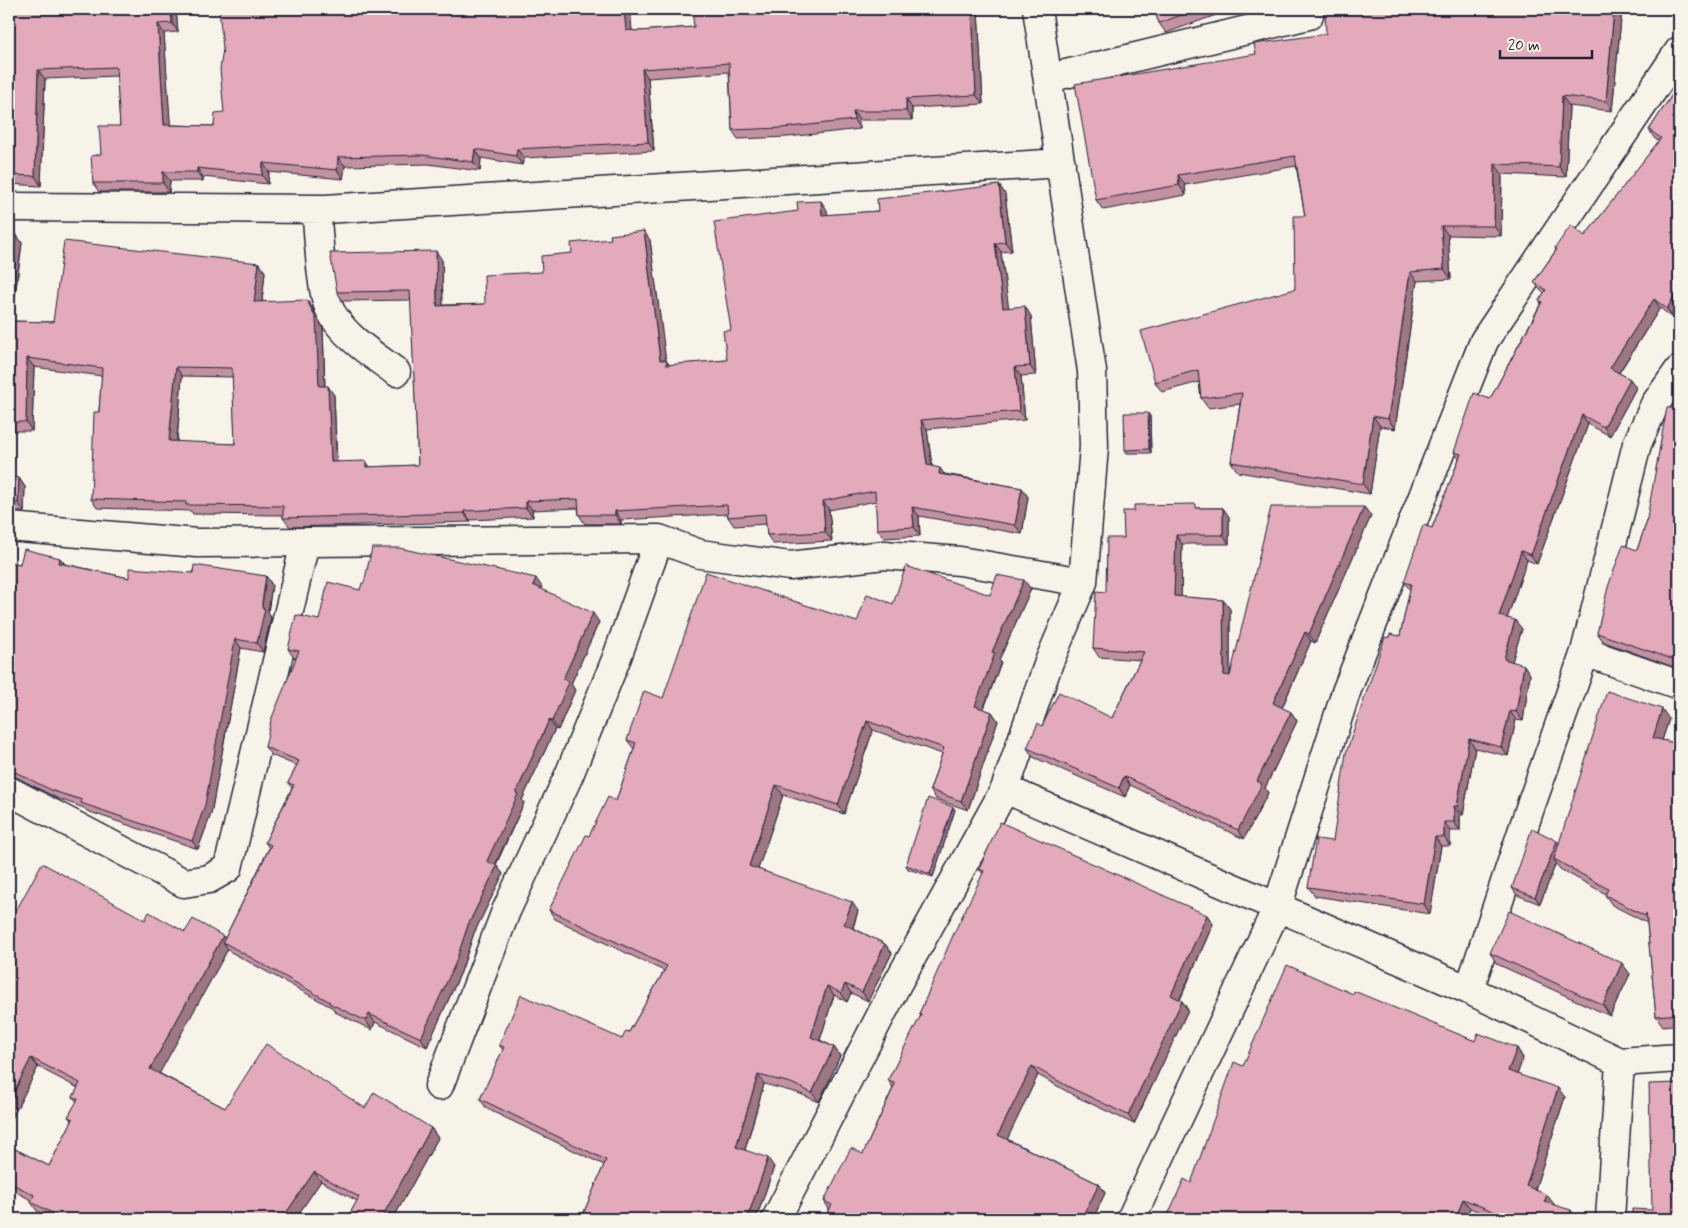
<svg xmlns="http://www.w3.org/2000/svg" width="1688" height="1228" viewBox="0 0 1688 1228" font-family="Mynerve,sans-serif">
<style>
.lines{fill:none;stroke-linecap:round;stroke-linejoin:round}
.minor-casing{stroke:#22223b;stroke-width:31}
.minor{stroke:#f7f3e8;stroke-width:28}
.wall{fill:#c392a1;stroke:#22223b;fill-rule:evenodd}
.shaded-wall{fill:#9f7783;stroke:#22223b}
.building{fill:#e3aabb;stroke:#22223b;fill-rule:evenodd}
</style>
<rect width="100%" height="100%" fill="#f7f3e8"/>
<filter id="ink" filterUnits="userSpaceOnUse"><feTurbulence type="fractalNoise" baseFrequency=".02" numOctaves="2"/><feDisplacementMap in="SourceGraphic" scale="10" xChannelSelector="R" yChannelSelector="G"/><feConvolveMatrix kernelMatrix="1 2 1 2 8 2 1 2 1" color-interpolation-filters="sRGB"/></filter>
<g filter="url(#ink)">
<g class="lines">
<defs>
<path id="minor" d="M1049,78l260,-63
M9,207l316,2 736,-46
M316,209c3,24 4,84 15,103 14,26 43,43 65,60
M9,527l188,16 462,-4 41,15 90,12 94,-11 76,6 123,21
M1585,652l94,33
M1005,789l464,201 151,72 59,-4
M9,791l175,92 25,-4 19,-11 77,-325
M1469,990l61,-182 55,-156 52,-208 18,-40 24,-34
M439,1086l67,-175 63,-136 48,-118 42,-118
M776,1219l121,-235 108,-195 44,-127 34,-80 11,-135 -2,-76 -55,-362
M1131,1219l146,-311 69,-216 138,-351 195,-290
M1610,1219l10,-157"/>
</defs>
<use href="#minor" class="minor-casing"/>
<use href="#minor" class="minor"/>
</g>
<path class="wall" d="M9,9h167l2,23 -14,1 6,92 44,1 10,-14 408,-81h7l55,-4 175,-18v1h49v-1h60l5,95 -71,4v12h-53l1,9 -72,8 -50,2 -6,-9 -3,-58 -81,6 6,73 -130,7 -2,7 -41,-7 -1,13 -52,-7 -83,2 -2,13 -74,-7 -1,12 -65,-7v4h-33l-1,11h-70l-6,-9 8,-29 19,-28 -3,-50 -72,3 -4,107 -32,-2z
M1154,9h76v1l-64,23 -7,-10z
M1622,9l-10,102 -43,-5 -3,71 -64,-3 -1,62 -53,-1 3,44 -34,2 -22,148 -15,-3 -10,68 -132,-22 -7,-10 9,-58 -32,4 -7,-10 -2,-16 -37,10 -7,-10 140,-93 10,-73 -9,-50 -111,19 1,10 -83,15 -7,-10 160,-146 70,-20z
M1679,84l-6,234 -13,-10 -41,65 11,6 6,9 -26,48 -22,-12 -51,140 -10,-4 -20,58 15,11 -10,32 18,13 -7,47 -7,-1 -8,36 -33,-8 -12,67h-3v16h-10v15h-9l-11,68 -115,-18 -7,-9 25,-46 56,-203 11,-2 10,-46 -6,-8 28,-54 27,-69 -5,-7 36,-53 51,-96 -2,-3 5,-7 -3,-2 -7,-9 22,-32 -1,-2 30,-12 74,-95 -4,-2 -6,-9z
M999,185l6,9 7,57 -11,1 7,55 23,9 5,59 -15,1 4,44 -98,9 5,37 13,8 77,14 6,9 -6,37 -103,-18 1,20 -36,2 -7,-9 -1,-28 -47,9 3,31 -59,3 -6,-9 -1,-11 -32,2 -6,-9 -1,-3 -106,6v4h-36l-6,-9 -1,-7 -46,2 1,7 -63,3v2l-180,5 -7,-9v-3l-90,-1 -2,-3 -94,-3 -6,-9 11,-123 -68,-9 -2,64h-20l-3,46 10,1 6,9 -1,25h-15v-279l7,1 6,9 -10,78 41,1 206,-59 6,9 -3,29 51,8 10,19 2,58 9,9 3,67 33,5 48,-2 -7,-165 -68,1 -6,-9 105,-32 1,45 42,-1 57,-32 30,-19 78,-13 15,120 5,5 57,-5 4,-30 96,-120v5l51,-4zM182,376l51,1 2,67 -58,-2z
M1679,410v259l-75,-27 -7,-9 40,-83 9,-26z
M1150,416l1,37h-24l-2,-3z
M1364,507l7,9 -56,127 -4,-2 -29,67 9,4 6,9 -32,67 3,5 -24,46 -114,-54 -5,12 -92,-40 -6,-9 15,-22 70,-8 28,-58 -41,-3 -6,-9 13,-56 18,-54 10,-27 65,-3h24l6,9v27h-47l-1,53 42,3 7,9v64z
M60,558l5,6 64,14 64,-5 73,3 6,9 -4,27 3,6 -8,34 -22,-4 -30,166 -13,35 -111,-38 -3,-3 -25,-9 -43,-22h-7v-38l2,-7h-2v-170l11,2z
M364,583l178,4 -1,2 58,33 -28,62 4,6 -17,40 -3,-1 -33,71 2,3 -28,62 7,9 -29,59 -13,39 -34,75 -52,-25 -3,8 -37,-18 -2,-4 -104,-57 -1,-2 -69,124 66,35h140l66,20 7,10 -45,81h-46l10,-18 -36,-20 -26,38h-242l-16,-8 -6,-9v-2l-22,-12v-42l40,20 23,-45 -4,-4 9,-15 -4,-5 5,-9 -40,-21 -29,57 8,-215 128,11 40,12 38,4 2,2 44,-90 -4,-6 27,-54 -4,-5 9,-17 -26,-11 -6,-8 31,-89h-2l-6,-9 31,-29 41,-30z
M1031,589l-32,71 2,2 -17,47 8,3 6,9 -30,89 -32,-11 -6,-9 12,-36 -69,-24 -29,84 -61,-19 -25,74 100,42 -5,17 32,16 7,9 -24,48 -17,-8 -4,9 -13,-7 -14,45 14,7 6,9 -21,46 -21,-9 -34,-9 -19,66 29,17 -18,52h-175l23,-54 -117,-56 -7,-10 23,-49 -4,-5 123,-6 7,-7 35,-61 -109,-52 -6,-9 40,-74 27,-35 18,-52 -7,-9 36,-42 194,-76 36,-18 97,-9z
M1669,719l-7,21 17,4v280l-16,2 -7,-10 -9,-93 -35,-18 -7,-10 1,-1 -46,-25 -4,-6 -16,41 -23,-9 -5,-7 47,-45z
M953,807l2,3 -22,67 -25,-8 -2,-4z
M979,869l228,46 6,9 -33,76 2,1 6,9 -54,114 -59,-28 -37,-21 -31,64 92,45 6,9 -12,26h-269l5,-10 -5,-8 39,-47 30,-66 -5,-8 33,-64 -2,-2 64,-140z
M1490,953l140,21 -20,42 -113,-52z
M1353,994l122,47 42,7 6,10 -6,16 48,23 -30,92 19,15v1l23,14h-81l-26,-11 -4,11h-304l6,-4 23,-32 52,-117z"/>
<path class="shaded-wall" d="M171,9h5l2,23 -6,-9z
M624,9h6l3,30 -7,-9z
M972,9h6l5,95 -7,-9z
M1614,9h8l-10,102 -6,-10z
M158,24l6,9 7,101 -7,-9z
M642,69l6,9 6,73 -6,-9z
M38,70l7,9 -4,107 -6,-10z
M1562,96l7,10 -3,71 -7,-10z
M906,99l6,9v12l-6,-9z
M853,111l6,9 1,9 -6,-9z
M475,149l6,9 -1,13 -7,-9z
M517,149l7,9 -2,7 -6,-9z
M338,157l7,9 -2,13 -6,-9z
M263,163l6,9 -1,12 -6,-9z
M1495,164l7,10 -1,62 -7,-10z
M197,168l6,9v4l-6,-9z
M163,172l7,9 -1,11 -6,-9z
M1178,175l7,10 1,10 -7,-10z
M999,185l6,9 7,57 -7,-9z
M821,201l6,9 1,14 -6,-9z
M1441,226l7,9 3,44 -7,-10z
M644,231l6,9 17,129 -7,-9z
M16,234l6,9 -12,87 -1,-3v-40z
M995,243l6,9 9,65 -7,-9z
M436,251l6,9 1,55 -6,-9z
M259,263l6,9 -4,39 -7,-9z
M1410,272l7,9 -22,148 -7,-10z
M1679,287v21l-6,10 -6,-9z
M1654,299l6,9 -44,69 -6,-9z
M307,300l6,9 10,19 2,67 -6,-9z
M1025,306l6,10 5,59 -6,-9z
M27,358l7,9 -2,64 -6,-9z
M176,367l6,9 -6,74 -7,-9z
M1015,367l6,9 4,44 -6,-9z
M1630,379l6,9 -26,48 -6,-9z
M328,386l6,9 3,77 -6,-10z
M1148,413l2,3 1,37 -2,-4z
M1582,415l6,9 -51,140 -6,-9z
M1373,416l7,10 -10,68 -7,-10z
M921,420l6,9 6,45 -6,-9z
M9,426l3,5 -3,48z
M366,461l6,9 -6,-3z
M940,468l6,9 -7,-3z
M19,478l6,9 -1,25 -6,-9z
M1022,488l6,9 -6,37 -7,-9z
M526,501l6,9 1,7 -7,-9z
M823,501l6,9 3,31 -7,-9z
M912,507l7,9 1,20 -6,-9z
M1364,507l7,9 -56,127 -6,-9z
M1223,508l6,9v27l-6,-9z
M464,511l6,9v2l-6,-9z
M615,511l6,9v4l-6,-9z
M1176,535l6,9 -1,62 -7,-10z
M1521,551l6,9 -22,65 -6,-9z
M60,558l6,8 -7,-3z
M266,576l6,9 -4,27 3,6 -8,34 -6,-9z
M536,578l6,9 -3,7 -6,-9z
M1024,580l7,9 -32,71 2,2 -20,53 -6,-9 17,-54z
M1223,600l7,9v75l-6,-9z
M593,613l6,9 -28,62 4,6 -17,40 -6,-9 11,-42z
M1515,620l7,9 -12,39 -6,-9z
M1305,632l6,9 -31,71 -7,-9z
M235,639l6,9 -30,166 -13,35 -6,-8z
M1524,665l6,9 -7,47 -7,-9z
M1662,709l7,10 -9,28 -7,-9z
M1510,711l6,9 -8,36 -7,-9z
M992,712l6,9 -30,89 -7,-9z
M1291,712l6,9 -32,67 3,5 -24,46 -6,-9 19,-49z
M549,720l6,9 -33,71 2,3 -31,66 -6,-8 29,-68z
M867,721l6,9 -29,84 -6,-9z
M1469,739l6,9 -12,67 -6,-9z
M1124,776l6,9 -5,12 -6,-9z
M776,785l7,10 -27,80 -7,-9z
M1454,806l6,9v16l-6,-9z
M953,807l2,3 -22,67 -3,-3z
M1444,822l6,9v15l-6,-9z
M1435,837l6,9 -11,68 -6,-10z
M1557,841l6,7 -9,11 2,4 -16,41 -5,-7z
M497,866l6,8 -29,59 -13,39 -34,75 -6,-9 47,-113z
M852,902l6,9 -7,22 -7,-9z
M1207,915l6,9 -36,81 -6,-10z
M223,936l7,9 -7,-3 5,7 -71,129 -7,-9z
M885,944l7,9 -24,48 -6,-9z
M1622,963l8,11 -20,42 -7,-11z
M845,984l6,9 -4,9 -6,-9z
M827,986l7,9 -16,51 -7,-9z
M1182,1001l6,9 -54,114 -6,-9z
M369,1014l6,8 -3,8 -6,-9z
M834,1047l6,9 -21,46 -7,-9z
M1517,1048l6,10 -8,23 -7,-10z
M31,1058l7,9 -29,57v-22z
M1032,1066l6,9 -33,69 -7,-9z
M758,1075l6,9 -21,72 -7,-9z
M1558,1088l7,9 -32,98 -7,-9z
M431,1128l7,10 -45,81h-12z
M768,1158l6,9 -18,52h-9z
M314,1172l7,9 -26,38h-13z
M1099,1184l6,9 -12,26h-11z
M1547,1195l7,9 -3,8 -7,-10z
M1463,1199l7,9 -4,11h-10z
M1571,1210l6,9h-9z"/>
<path class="building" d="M9,9h162l1,14 -14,1 6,101 50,1 1,-13 9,-1 -4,-43 3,-20 -4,-40h405l2,21 13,1 55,-4 -2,-18h172v1h54v-1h54l4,86 -70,4v12h-53l1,9 -72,8 -50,2 -3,-67 -87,6 6,73 -131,7 -1,7 -41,-7 -2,13 -51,-7 -84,2 -1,13 -74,-7 -1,12 -65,-7v4h-34v11h-70l-2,-27 10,-2 -2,-28h21l-4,-59 -78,3 -3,106 -26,-1z
M1154,9h45l-40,14z
M1325,9h289l-8,92 -44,-5 -3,71 -64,-3 -1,62h-53l3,43 -34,3 -22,147 -15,-3 -10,68 -132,-22 11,-69 -41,5 -3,-28 -43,12 -14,-51 154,-42 -1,-73h11l-10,-60 -117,19 1,10 -83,15 -21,-116 181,-30 -2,-10 72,-10z
M1679,84v203l-12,22 -13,-10 -44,69 20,11 -26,48 -22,-12 -51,140 -10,-4 -22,65 16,4 -11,39 20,6 -8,47 -6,-1 -9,36 -32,-8 -12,67h-3v16h-10v15h-9l-11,67 -116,-17 8,-48 17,2 13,-88 39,-116 4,1 1,-4 10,2 11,-52 -7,-2 19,-57 9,3 29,-74 -7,-2 20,-59 16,6 52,-97 -3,-2 7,-10 -12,-8 23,-33 -2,-1 16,-23 14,11 76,-98 -12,-8z
M999,185l6,57 -10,1 8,65 22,-2 5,60 -15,1 4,44 -98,9 6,45 13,3 -1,6 83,14 -7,37 -103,-18 2,20 -37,2 -2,-38 -52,10 2,31 -58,3 -2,-21 -37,3 -1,-12 -112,6v4h-36l-1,-16 -52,2v7l-62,3v2l-181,5v-12l-97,-1v-3l-95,-3 3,-87h5l3,-44 -75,-10 -1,64h-17v-101l44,1 11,-81 195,22 -5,39 53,-2 9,19 3,67h9l3,76 35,-1v6l52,-2 -8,-174 -73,1 -7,-39 106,-2 1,55 48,-2 -1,-29 58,-3 -1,-16 31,-3 -1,-10 40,-4 -1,-4 34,-4 16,129h7l-1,5 61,-5 -4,-29 8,-1 -17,-108 84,-11 -1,-9 24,-1 1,14 56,-4 -1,-12zM176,367l56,1 3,76 -66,-3z
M9,233l7,1 -7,53z
M1667,407l12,3v252l-1,-1 -81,-28 11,-46 15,-42 14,5 9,-26z
M1124,413h24l1,36 -24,1z
M9,477l10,1 -1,25h-9z
M1196,504v4h27v27h-47l-2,61 49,4 1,75 6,1 41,-169h93l-55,127 -4,-2 -32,71 18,9 -34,69 5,3 -24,46 -114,-54 -5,12 -92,-40 11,-25 4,3 17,-34 53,26 32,-66 -51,-4 3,-57 10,1 1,-54h17l-1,-27h11v-6z
M372,548h27l137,30 -3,7 60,28 -30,66 6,3 -17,39 -3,-1 -33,73 2,1 -31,67 10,5 -29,59 -13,39 -34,74 -52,-24 -3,7 -37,-18 1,-1 -107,-60 48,-97 -6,-3 29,-57 -6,-2 11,-22 -34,-14 6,-27 28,-69 -11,-2 8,-34 23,5 9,-38 32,8 2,-7h2z
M24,549l36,9 -1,5 70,15v-10l64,5 1,-8 72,11 -4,27v5l3,1 -8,34 -22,-4 -30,166 -13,36 -111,-38 1,-3 -29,-9 -44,-22v-30l4,-13 -4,-1v-163l11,2z
M906,566l84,29 7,-20 27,5 -32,72 3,1 -20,53 17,6 -31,89 -31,-11 14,-42 -77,-27 -29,84 -62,-20 -27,81 103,36 -8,22 41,20 -23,48 -17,-8 -4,9 -14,-7 -16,51 23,10 -22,46 -21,-10 -33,-8 -22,72 32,11 -21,61 -10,-3 -1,3h-155l25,-59 -126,-61 24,-52 -5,-2 22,-50 101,44 4,-8 3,1 38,-66 -118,-56 37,-75 3,1 19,-39 8,4 20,-58 -9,-3 17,-49 19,7 43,-126 151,50 10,-28 26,10z
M1607,691l55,18 -9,29 26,6v270l-23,2 -10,-103 -1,3 -40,-21 3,-6 -54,-30z
M928,798l25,9 -23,67 -24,-9z
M1000,822l207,93 -36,80 11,6 -54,114 -59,-28 -37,-21 -34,69 101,49 -17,35h-258l8,-14 -8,-4 27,-53 12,6 32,-70 -7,-4 33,-65 -2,-1 35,-81 30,-62 -5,-2z
M1532,828l25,13 -22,56 -23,-9z
M42,863l103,57 4,-8 36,20 8,-13 30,17 -73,133 75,39 41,-64 99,64 9,-16 57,36 -50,91h-34l12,-22 -45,-25 -32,47h-218l-33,-17 3,-7 -25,-13v-36l40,20 24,-47 -5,-2 10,-18 -5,-2 7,-14 -49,-25 -22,44v-197l8,4z
M1509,911l113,52 -19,42 -113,-52z
M1287,965l66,29 1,-3 121,50 3,-8 39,15 -9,23 50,17 -32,98 21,9 -3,7 27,8 -3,9h-56l-49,-20 -7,20h-294l2,-5 4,1 16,-36 7,4 43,-121 9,4z
M1679,1083v136h-47v-10l20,1 -3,-126z"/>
</g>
<rect width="1688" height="1228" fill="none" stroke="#f7f3e8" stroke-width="30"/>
<rect x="15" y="15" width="1658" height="1198" fill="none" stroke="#22223b" stroke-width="2" filter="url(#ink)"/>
<path d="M1500 50v8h92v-8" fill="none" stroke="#22223b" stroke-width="2.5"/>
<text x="1508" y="50" font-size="15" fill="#22223b" stroke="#f7f3e8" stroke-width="4" paint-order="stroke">20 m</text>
</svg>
